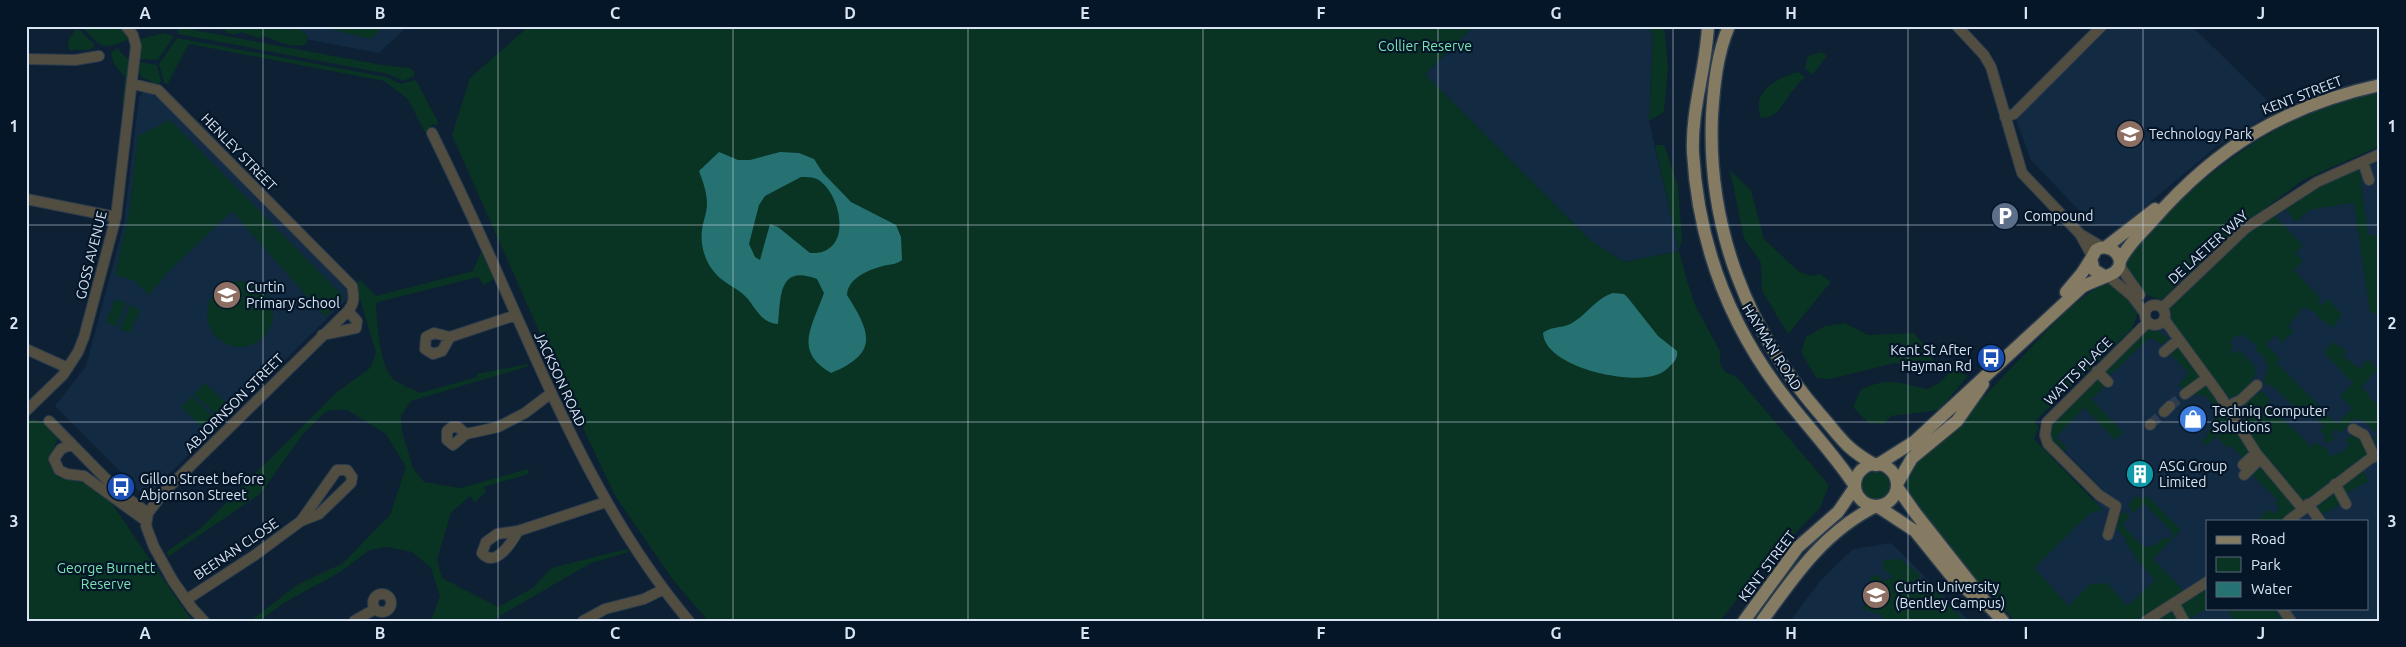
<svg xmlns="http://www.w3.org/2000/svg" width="2406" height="647" viewBox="0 0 2406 647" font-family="Ubuntu,sans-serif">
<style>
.built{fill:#122a42;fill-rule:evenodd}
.green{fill:#093322}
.water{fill:#267273;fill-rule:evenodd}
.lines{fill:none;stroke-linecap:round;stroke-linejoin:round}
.minor-tunnel{stroke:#2c3d50;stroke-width:10;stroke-dasharray:10 5;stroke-linecap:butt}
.minor-casing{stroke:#2a3b4e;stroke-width:12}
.major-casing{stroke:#2a3b4e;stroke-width:15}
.minor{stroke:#514d41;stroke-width:10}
.major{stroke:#847b62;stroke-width:12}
.grid{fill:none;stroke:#d9e4f2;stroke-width:1;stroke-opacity:0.55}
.labels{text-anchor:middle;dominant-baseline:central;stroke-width:4.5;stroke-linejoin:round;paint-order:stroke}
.park-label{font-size:14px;fill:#7be3b2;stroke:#051629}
.street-label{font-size:14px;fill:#d9e4f2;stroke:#051629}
.poi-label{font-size:14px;fill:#d9e4f2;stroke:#051629;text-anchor:start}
.neatline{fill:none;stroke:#d9e4f2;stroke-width:2}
.grid-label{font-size:16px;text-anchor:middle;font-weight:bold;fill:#d9e4f2}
</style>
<rect width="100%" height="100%" fill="#0e2033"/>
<path class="built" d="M237,26h171l-29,27z
M1474,26h173l6,9 -4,86 30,130 -55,11 -33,-21 -166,-167z
M2111,26h81l85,84 -62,38 -92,77h-30l-62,-65 -15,-40z
M144,92h6l9,7 187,190 2,9 -198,195 -10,-1 -85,-86 31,-40 38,-142 15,-127z
M2380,161v460h-317l-44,-46 84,-85 -49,-50 4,-21 108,-107 84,-79 70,-45zM2207,521h160v87h-160z
M1891,543l78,78h-179l31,-41 32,-31z"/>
<path class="green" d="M81,26h38l11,13c-30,12 -27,9 -49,-13z
M220,26l77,1 11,9 -2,8c-16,5 -29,-4 -43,-8l-4,2 -18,-6c-9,5 -14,1 -21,-6z
M319,26h67l-16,13z
M529,26h945l-49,48 166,167 33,21 55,-11 -24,-106h9l14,41 4,54 -3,11 9,33 8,23 24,44v12l5,9 12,5 92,108 -9,23 -57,58 -43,55h-1012l-35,-41 -59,-86 -51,-109 -111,-250 18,-57z
M1647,26h17l4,41 -4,45 -15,9 4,-86z
M178,27l204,38 28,3 5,5 -1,3 -11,5 -15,-7 -210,-40z
M75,30h5l14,14v3l-5,3h-20l-1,-9z
M164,33l10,3 -16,24 -18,-1v-20z
M177,38l209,39 15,7 15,-4 22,42 -1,4 -4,-2 -8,9 -17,-34 -24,-18 -195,-37 -22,41 -3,-2 -5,-19z
M118,48l3,5 10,8 -3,44 -6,-1 3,-27 -11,-13 -3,-12z
M1822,52l5,4 -15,19 -7,-7 3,-12z
M140,62l17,3 4,16 -2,4 -18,-8 -2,-5z
M1798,72l7,5c-5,5 -10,10 -14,16 -9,12 -13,25 -30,25 -11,-26 16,-40 37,-46z
M2380,92v54l-77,34 -77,58 -65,62 -16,-6 -18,-28c2,-18 18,-29 30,-42 60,-62 135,-117 223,-132z
M170,120l174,177 -19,20 -93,-106 -63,60 -20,24 -14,-14 -20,-6 14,-62 9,-77z
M2359,167l9,68 12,1 -4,16 4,1v62l-10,-3 -16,-108 -3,-1 -42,7 -13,12 -12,-15 31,-21z
M1730,170l21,21 13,48 34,32 12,5 10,-2 11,8 -43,52 -26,-43 -1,-28 -17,-25z
M2273,214l30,32 -8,7 8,8 -9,9 26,28 -2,3 5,4 4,-7 15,16 -9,14 -17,-13 1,-2 -14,-6 -15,20 6,4 -12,12 -7,-8 -9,10 14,13 -3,5 60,61 15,-16 -12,-12 13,-13 -29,-30 8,-11 15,9 -4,5 17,13 8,-10 9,10 -15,18 11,14 7,1v47l-7,-11 5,-4 -14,-13 -9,-2 -15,14 -4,-4 -5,6 4,4 -7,4 -5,-3 3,-3 -6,-6 4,-5 -12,-11 -4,4 -38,-35 -2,2 -4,-3 4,-16 -5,-10 -8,-8 2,-3 -15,-12 -3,3 -3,-2 -6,7 4,5 -3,3 5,4 3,-4 13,13 4,7c-3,14 -15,29 -30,27l-55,-74 -1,-18 78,-73z
M481,252l13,27 -10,6 -6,-8 -100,25 -2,3c1,18 4,60 16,73 7,6 19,10 28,15l57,-16v-3l51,-10 1,2 -118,35 -10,15 1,15 11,37 11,14 36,6 68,-19 1,5 -45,13 2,5 -11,10 -5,-6 -19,17 -14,47 5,18 56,29 35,-19 18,-20 76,-19 2,3 -38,11 -100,58h-60l9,-25 -9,-28 -19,-16 -26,-5 -16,3 -30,22 -56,31 -25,18h-9l47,-36 46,-22 47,-48 16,-48 -20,-33 -39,-24h-15l-8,3 -21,21 -43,60 -91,62 -3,-4 36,-25 135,-135 33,-24 6,-15 -20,-69 4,-4 16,16 97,-25z
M207 314a33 33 0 1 1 66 0a33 33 0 1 1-66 0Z
M2108,283l21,16 10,12 -7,18 -98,93 5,5 -5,12 69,71 -13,3 -56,55 35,38 21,-22 17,-1 20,23 28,-26 -17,-19 -13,-19 2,-2 -10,-11 3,-14 4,-4 6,5 -8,9 22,22 12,-2 7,-7 7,1 4,-5 -30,-31 -10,10 -6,-8 9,-10 5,5 5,-4 34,34 -28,29 31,32 -49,30h-120c-20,-22 -109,-114 -109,-138 0,-16 20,-30 31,-38l129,-134 24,-19z
M115,299l11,4 -10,24 -10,-5z
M130,305l10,5 -10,23 -10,-4z
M1845,323l23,12 46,-2 17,20 5,17 -41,-7 -65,16 -14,-1 -15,-26 5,-15 19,-11z
M2153,327l16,12 -7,5 -13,-6 -41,39 -6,-6 43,-41z
M2178,346l23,30 -18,14 -5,-5 11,-12 -20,-20z
M1954,368l14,8 -29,34 -48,6 -7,8 -16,-1 -15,-16 8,-18c30,-12 37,-6 66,0l12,-6z
M2096,376l10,10 -15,13 32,33 -8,8 -31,-32 -28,29 11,11 -5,5 -14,-17 3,-11z
M205,383l22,21 -11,11 -22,-21z
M2206,385l4,2 39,65 -4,8 -14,-14 -3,2 -12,-12 -9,10 -7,-7 3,1 5,-4 -2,-3 11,-10 -3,-3 1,-11 -3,-1c0,-13 -13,-16 -24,-10z
M2261,391l9,8 -3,5 45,43 4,-5 12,8 2,6 12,-4 8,-7 -5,-5 9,-7 7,5 7,15 -61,48h-4l-40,-45 -27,-41 1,-5z
M192,396l22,21 -11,11 -22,-21z
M30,419l12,2 16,17 -9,24 3,8 6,7 20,2 9,4 26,22 79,116h-166v-198z
M2256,468l6,1 35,40 -14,12h-26l12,-12 5,5 6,-5 -5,-6 3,-3 -27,-26z
M2363,471l6,10 -32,17 3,6 -19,11 -4,-5 1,-4z
M1862 486a14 14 0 1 1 28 0a14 14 0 1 1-28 0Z
M1900,559l19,15 1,2 -11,11 10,3 4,-8 6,1 36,38h-81l-4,-7 -18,-5 5,-9 3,-22 6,-4 8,7 9,-4 -10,-8v-9z
M2207,587v21l-21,13h-31z
M2227,608h46l10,13h-49z"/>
<path class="water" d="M719,152l19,8h12l30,-8 19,1 15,6 9,14 28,29 45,23 5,12 1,23c-6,5 -12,4 -19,6 -15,4 -35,12 -36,29 24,38 32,58 -16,78 -38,-22 -19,-46 -7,-80l-7,-14c-39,-15 -36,18 -39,45 -18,-1 -22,-17 -33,-28 -9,-9 -22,-13 -30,-23 -10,-11 -15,-28 -13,-43 1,-9 5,-17 5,-26 0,-12 -4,-22 -8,-33zM801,177c5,0 11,0 16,2 22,12 35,64 5,73 -4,1 -9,1 -12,1l-32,-26 -8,-3 -10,36 -5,-3 -6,-13 10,-39 6,-9z
M1613,293l11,1 4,4 30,38 19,15c1,5 -1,9 -5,13 -5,5 -9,9 -16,11 -27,10 -111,-8 -113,-42 7,-6 16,-5 25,-8 18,-8 26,-26 45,-32z"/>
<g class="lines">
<path class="minor-tunnel" d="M2170,406l15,-12
M2151,424l13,-12"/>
<defs>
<path id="minor" d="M1957,26l27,29 7,12 31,106 58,61 12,22
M26,59l49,1 24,-4
M133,84l25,6 194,196c2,10 3,17 -4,25l-183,180 -17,22 -2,13 8,21 19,34 19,27 12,13
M2005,117l9,-3 88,-88
M432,133c24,49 47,98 69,148 53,119 103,239 188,340
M2363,162l6,18
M26,199l90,18
M2080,234l22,13
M2119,265l21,30
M2108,276l24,20 13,17
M2145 315a10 10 0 1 1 20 0a10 10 0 1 1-20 0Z
M2162,308l84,-80 71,-46 63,-28
M2164,319l55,75 37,59 47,56
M322,335l34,-7 1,-7 -9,-10
M450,337l-8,14 -9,3 -8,-5 1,-12 8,-4 16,4 66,-22
M26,349l42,19
M2164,352l14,-12
M2097,371l11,11
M2185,394l22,-16
M2226,407l15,-7 16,-15
M26,411l37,-36 15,-23 6,-15 32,-120 20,-171 -3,-11 -7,-9
M2164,412l6,-6
M49,421l70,71 29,21
M2150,425l1,-1
M2353,429l11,6 10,21
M466,434l-8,-7h-6l-5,4v9l6,5 13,-11 32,-7 27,-14 25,-19
M72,444l-11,5 -7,10 5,11 8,4 17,2 62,45
M2243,465l13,-12
M2244,475l16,-16
M2335,484l11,20
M2308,504l12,17
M2288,521l83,-63 9,-3
M518,531c-6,11 -23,38 -36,22l4,-11 11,-8 21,-3 88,-29
M2108,535l8,-29 -17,-11 -51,-51 -3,-9 2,-13 101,-100
M373 603a9 9 0 1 1 18 0a9 9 0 1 1-18 0Z
M186,600l69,-45 46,-34 18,-7 32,-31 1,-6 -5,-7h-10l-36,51
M2174,603l10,18
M2282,608l9,13
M354,621l21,-12
M583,621l22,-12 39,-10 18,-9
M2146,621l61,-39"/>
<path id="major" d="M1708,26c-2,44 -17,83 -15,127 5,86 34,166 85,235 25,34 54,63 77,98
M1729,26c-12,28 -15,59 -17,89 -5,112 35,215 108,299 22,25 24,33 55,51
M2106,247l49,-38
M2120,261c8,-17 21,-27 33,-41 64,-73 131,-114 227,-135
M2066,292l16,-19 9,-14
M1855 485a21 21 0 1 1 42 0a21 21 0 1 1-42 0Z
M1877,465l38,-24 167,-154c8,-5 28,-11 33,-15 14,-13 -5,-31 -19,-22l-5,9 3,11 10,6
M1897,484l15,-26 45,-37 26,-37
M1897,487l19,27 71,90 16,17
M1877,506l38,25 38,47 23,19
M1744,621l54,-74 40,-35 17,-25
M1762,621c33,-46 62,-89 114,-115"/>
</defs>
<use href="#minor" class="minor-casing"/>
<use href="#major" class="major-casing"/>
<use href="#minor" class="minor"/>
<use href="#major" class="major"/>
</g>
<path class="grid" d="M263,26v595M498,26v595M733,26v595M968,26v595M1203,26v595M1438,26v595M1673,26v595M1908,26v595M2143,26v595M26,225h2354M26,422h2354"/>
<defs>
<symbol id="university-disc" viewBox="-11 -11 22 22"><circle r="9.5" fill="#8d6e63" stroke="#051629"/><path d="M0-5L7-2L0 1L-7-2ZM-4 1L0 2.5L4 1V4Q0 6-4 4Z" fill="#fff"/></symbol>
<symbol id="parking-disc" viewBox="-11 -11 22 22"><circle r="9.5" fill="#5c6f8a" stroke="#051629"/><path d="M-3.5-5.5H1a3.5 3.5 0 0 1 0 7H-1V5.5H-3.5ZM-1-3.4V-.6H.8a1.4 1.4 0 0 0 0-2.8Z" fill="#fff"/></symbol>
<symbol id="school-disc" viewBox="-11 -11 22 22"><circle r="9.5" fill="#8d6e63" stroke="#051629"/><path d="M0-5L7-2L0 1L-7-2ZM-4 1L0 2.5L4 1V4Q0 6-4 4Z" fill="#fff"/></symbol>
<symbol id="bus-disc" viewBox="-11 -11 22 22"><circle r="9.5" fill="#1a4fb4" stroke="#051629"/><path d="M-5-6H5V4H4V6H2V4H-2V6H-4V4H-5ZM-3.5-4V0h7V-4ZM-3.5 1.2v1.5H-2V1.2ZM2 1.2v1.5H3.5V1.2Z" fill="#fff"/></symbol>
<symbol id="shop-disc" viewBox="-11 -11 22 22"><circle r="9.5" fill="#3f7fe0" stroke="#051629"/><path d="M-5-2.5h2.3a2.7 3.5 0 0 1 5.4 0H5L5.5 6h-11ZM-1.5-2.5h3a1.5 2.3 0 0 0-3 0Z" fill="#fff"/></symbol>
<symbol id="building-disc" viewBox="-11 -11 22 22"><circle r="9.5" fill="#0f9aa8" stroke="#051629"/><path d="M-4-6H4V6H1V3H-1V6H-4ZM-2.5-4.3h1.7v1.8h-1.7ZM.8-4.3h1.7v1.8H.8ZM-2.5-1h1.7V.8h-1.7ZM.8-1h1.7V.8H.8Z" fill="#fff"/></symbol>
</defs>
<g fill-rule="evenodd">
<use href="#university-disc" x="2114" y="118" width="32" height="32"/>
<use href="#parking-disc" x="1989" y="200" width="32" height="32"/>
<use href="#school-disc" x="211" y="279" width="32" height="32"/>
<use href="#bus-disc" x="1975" y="342" width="32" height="32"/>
<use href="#shop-disc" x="2177" y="403" width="32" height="32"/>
<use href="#building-disc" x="2124" y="458" width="32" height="32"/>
<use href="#bus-disc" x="105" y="471" width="32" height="32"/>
<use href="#university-disc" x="1860" y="579" width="32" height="32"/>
</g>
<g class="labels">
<g class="park-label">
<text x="1425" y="46">Collier Reserve</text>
<text x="106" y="568">George Burnett<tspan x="106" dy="16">Reserve</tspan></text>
</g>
<g class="street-label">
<text transform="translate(2302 95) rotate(-21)">KENT STREET</text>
<text transform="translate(239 152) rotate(46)">HENLEY STREET</text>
<text transform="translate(2208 247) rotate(-42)">DE LAETER WAY</text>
<text transform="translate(91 255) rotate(-76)">GOSS AVENUE</text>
<text transform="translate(1772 347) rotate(58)">HAYMAN ROAD</text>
<text transform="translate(2078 371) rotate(-45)">WATTS PLACE</text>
<text transform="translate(560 379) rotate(65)">JACKSON ROAD</text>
<text transform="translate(234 403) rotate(-45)">ABJORNSON STREET</text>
<text transform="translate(236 549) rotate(-34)">BEENAN CLOSE</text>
<text transform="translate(1767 566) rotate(-53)">KENT STREET</text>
</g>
<g class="poi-label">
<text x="2149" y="134">Technology Park</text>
<text x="2024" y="216">Compound</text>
<text x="246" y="287">Curtin<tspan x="246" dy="16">Primary School</tspan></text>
<text x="1972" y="350" text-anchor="end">Kent St After<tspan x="1972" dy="16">Hayman Rd</tspan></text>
<text x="2212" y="411">Techniq Computer<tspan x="2212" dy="16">Solutions</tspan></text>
<text x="2159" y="466">ASG Group<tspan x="2159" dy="16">Limited</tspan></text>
<text x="140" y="479">Gillon Street before<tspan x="140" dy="16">Abjornson Street</tspan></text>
<text x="1895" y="587">Curtin University<tspan x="1895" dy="16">(Bentley Campus)</tspan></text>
</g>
</g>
<rect width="2406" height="647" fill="none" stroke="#051629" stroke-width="55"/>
<rect x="2206" y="520" width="162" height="90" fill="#051629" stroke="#5a6879"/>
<rect x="2216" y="536" width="25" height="8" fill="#847b62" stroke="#5a6879"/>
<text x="2251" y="544" font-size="15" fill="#d9e4f2">Road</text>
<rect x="2216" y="557" width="25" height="15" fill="#093322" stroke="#5a6879"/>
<text x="2251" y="570" font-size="15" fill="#d9e4f2">Park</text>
<rect x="2216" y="582" width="25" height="15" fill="#267273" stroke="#5a6879"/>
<text x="2251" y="594" font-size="15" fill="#d9e4f2">Water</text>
<rect x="28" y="28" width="2350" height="592" class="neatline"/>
<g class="grid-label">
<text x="145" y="19">A</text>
<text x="380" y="19">B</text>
<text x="615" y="19">C</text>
<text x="850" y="19">D</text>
<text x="1085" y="19">E</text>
<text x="1321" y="19">F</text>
<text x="1556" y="19">G</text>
<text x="1791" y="19">H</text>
<text x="2026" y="19">I</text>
<text x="2261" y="19">J</text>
<text x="14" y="132">1</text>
<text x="2392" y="132">1</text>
<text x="14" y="329">2</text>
<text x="2392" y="329">2</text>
<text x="14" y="527">3</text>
<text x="2392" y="527">3</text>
<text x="145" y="639">A</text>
<text x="380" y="639">B</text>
<text x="615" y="639">C</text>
<text x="850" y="639">D</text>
<text x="1085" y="639">E</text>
<text x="1321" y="639">F</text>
<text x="1556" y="639">G</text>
<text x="1791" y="639">H</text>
<text x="2026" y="639">I</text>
<text x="2261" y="639">J</text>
</g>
</svg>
